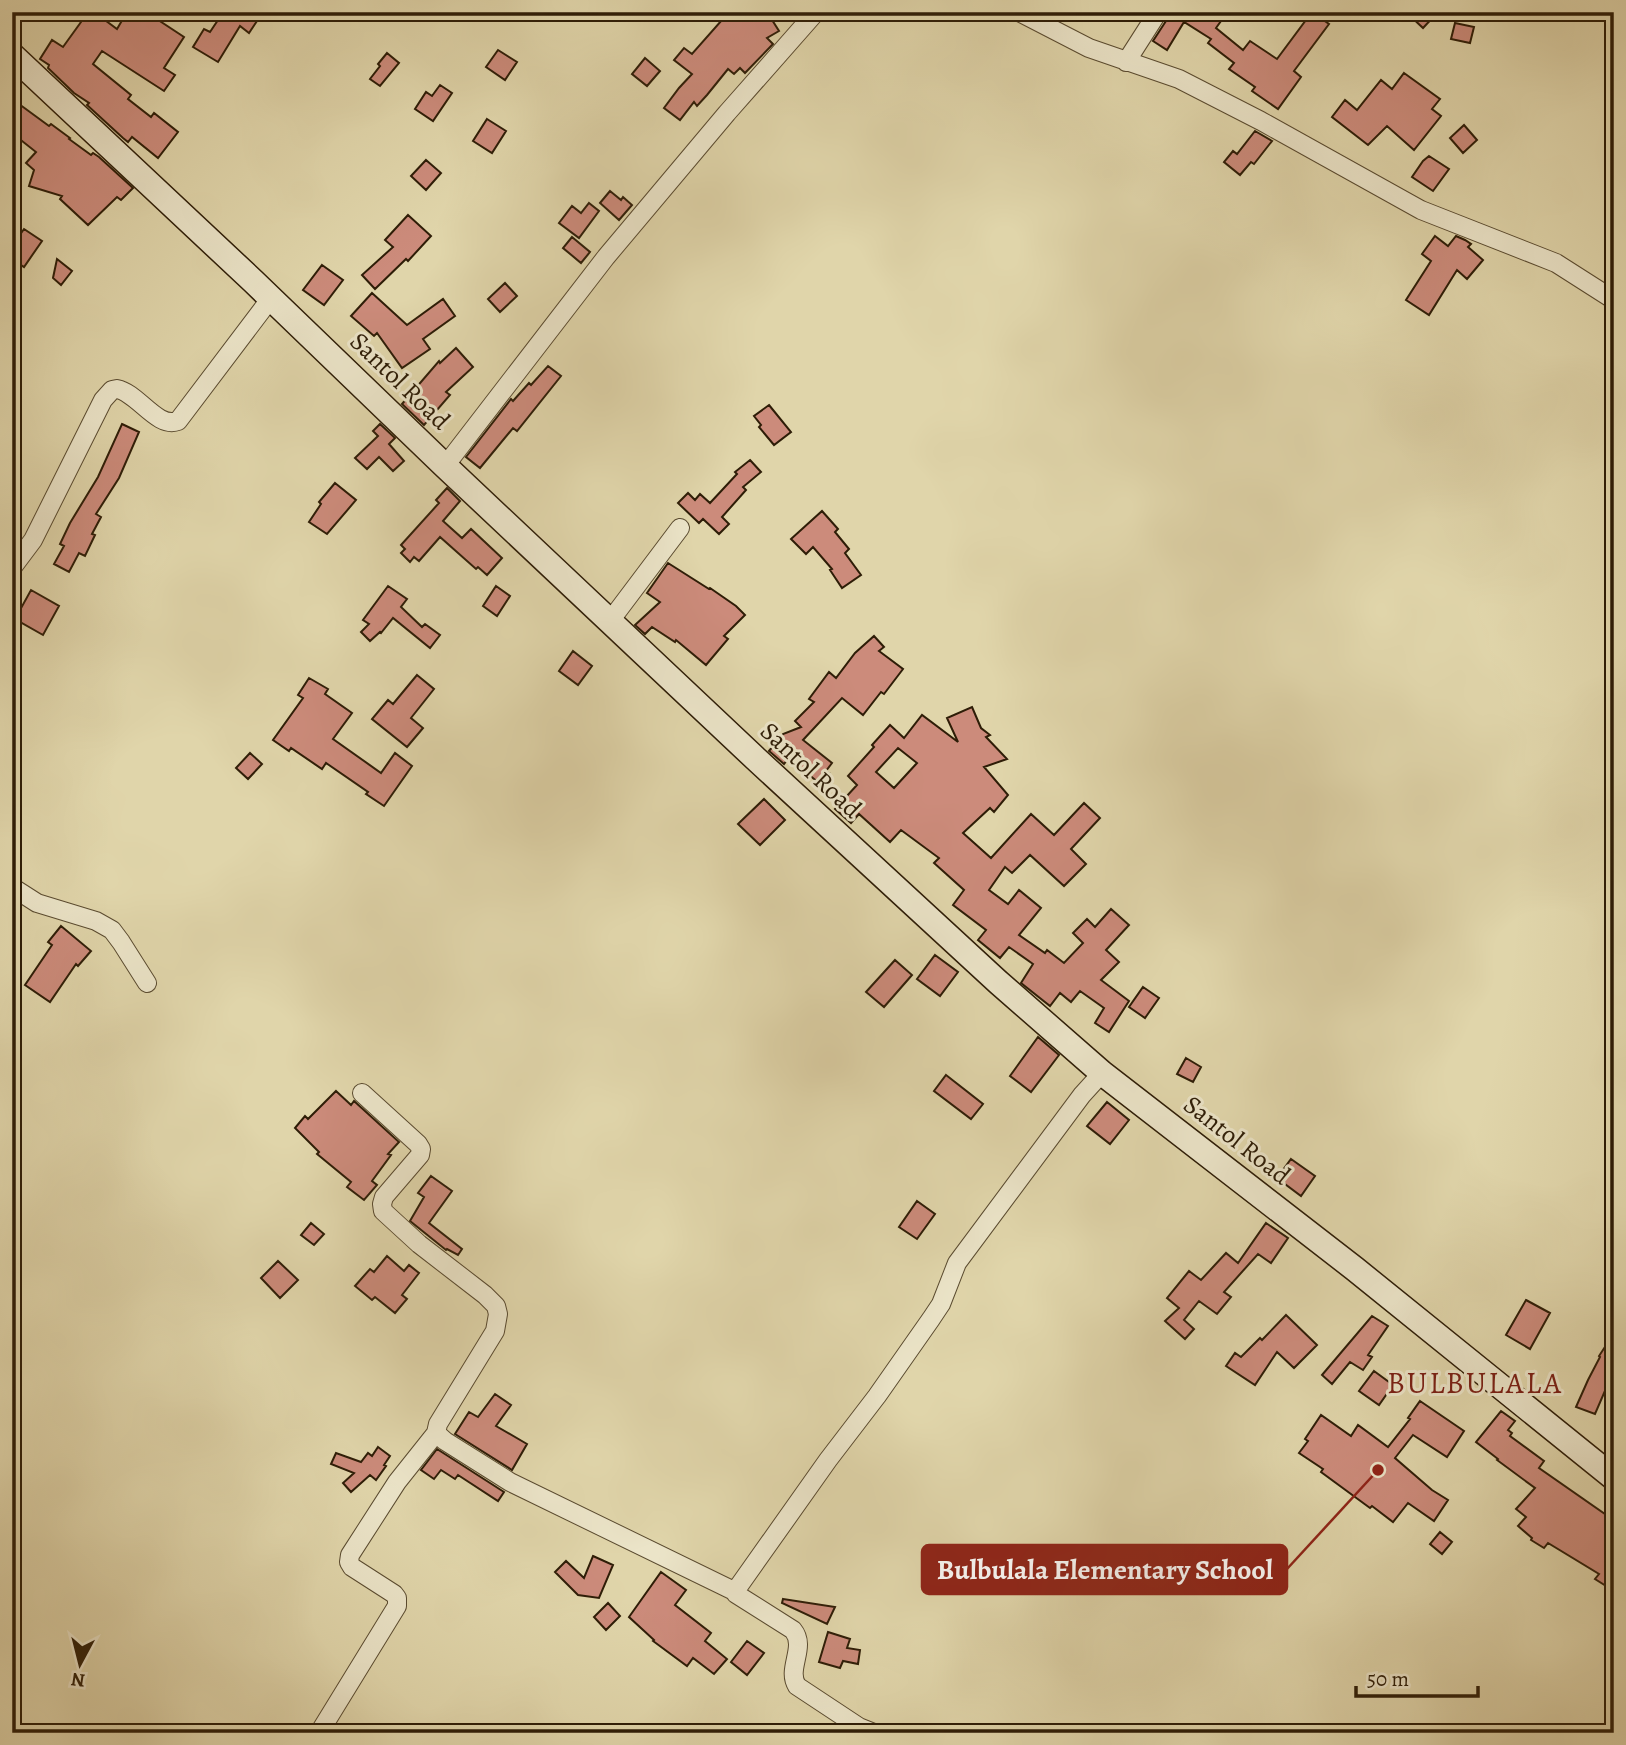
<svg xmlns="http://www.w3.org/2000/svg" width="1626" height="1745" viewBox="0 0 1626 1745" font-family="Alegreya,serif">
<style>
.building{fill:#cc8b7b;stroke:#2e1d07;stroke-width:2;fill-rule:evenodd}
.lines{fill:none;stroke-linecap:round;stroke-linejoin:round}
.street-casing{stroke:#5a4b30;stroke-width:20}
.secondary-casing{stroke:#2e1d07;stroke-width:27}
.street{stroke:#ebe4c8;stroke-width:18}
.secondary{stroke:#ebe4c8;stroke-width:24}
.labels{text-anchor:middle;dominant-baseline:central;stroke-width:6;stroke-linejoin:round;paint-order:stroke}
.street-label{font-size:26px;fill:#2e1d07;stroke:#ebe4c8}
.quarter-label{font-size:30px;letter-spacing:2px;fill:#7a1f14;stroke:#ebe4c8}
.leader{fill:none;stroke:#8f2418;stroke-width:2.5}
.callout-dot{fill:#8f2418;stroke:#ebe4c8;stroke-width:2.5}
.callout{fill:#8f2418;stroke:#8f2418;stroke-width:2.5}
.callout-label{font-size:28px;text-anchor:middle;font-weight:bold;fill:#fff}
</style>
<rect width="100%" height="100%" fill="#e0d5aa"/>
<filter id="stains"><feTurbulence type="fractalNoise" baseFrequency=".00286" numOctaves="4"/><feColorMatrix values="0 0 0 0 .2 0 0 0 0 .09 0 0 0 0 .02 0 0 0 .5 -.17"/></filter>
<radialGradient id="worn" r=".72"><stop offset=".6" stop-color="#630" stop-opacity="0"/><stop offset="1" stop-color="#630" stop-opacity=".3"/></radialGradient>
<path class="building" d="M67,12h27l23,17 10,-17h19l38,25 -20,31 11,7 -11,16 -62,-40 -9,13 38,31 -3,4 23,18 3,-4 24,19 -20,26 -26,-21 -4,5 -5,-4 -36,-33 2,-2 -15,-10 -26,-25 1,-3 -9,-6 12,-19 11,7 18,-25z
M219,12h44l-14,21 -9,-7 -22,36 -25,-15 11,-18 6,3 12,-18z
M729,12h38l12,19 -12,7 6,6 -28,29 -5,-5 -6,6 -6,-5 -21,26 -10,11 -3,-4 -14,18 -16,-12 15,-20 13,-14 -18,-14 10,-12 8,6z
M1169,12h40l12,9 -5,7 27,22 7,-9 27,18 35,-47 17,12 -35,47 7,6 -23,32 -26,-18 3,-4 -26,-18 5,-6 -26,-20 3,-4 -27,-17 -17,28 -14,-9 15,-23z
M1406,12h32l-15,16z
M1455,23l19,4 -4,16 -19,-4z
M498,50l19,12 -12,18 -19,-13z
M387,53l12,10 -19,23 -10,-7 10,-13 -2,-2z
M645,58l15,13 -13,15 -15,-12z
M1404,73l36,26 -8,10 9,7 -27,34 -27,-24 -19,19 -36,-28 13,-17 12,10 24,-30 11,9z
M440,85l12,8 -19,28 -18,-12 11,-17 6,4z
M19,104l30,22 2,-2 19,14 -1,1 22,16 2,-2 6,4 34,31 -12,12 -4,-3 -29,28 -28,-26 2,-3 -33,-10 5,-16 -8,-7 10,-11 -24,-19v-20z
M487,119l19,12 -14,22 -19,-12z
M1464,125l13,15 -14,13 -13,-15z
M1255,131l17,10 -18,23 -3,-2 -11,13 -16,-13 9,-11 4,3z
M1429,156l20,13 -16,22 -21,-14 11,-16z
M426,160l15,13 -15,17 -15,-14z
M610,191l11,9 2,-3 9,8 -13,15 -19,-17z
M589,203l10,8 -20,27 -20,-15 13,-17 9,7z
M408,215l23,21 -23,25 -2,-2 -31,30 -13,-14 31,-28 -8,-7z
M24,229l18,12 -18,26 -12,-8v-13z
M1435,236l13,10 8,-10 9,4 6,4 -3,3 15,13 -16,19 -10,-9 -28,45 -23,-15 25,-39 -9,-7z
M572,237l18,15 -9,11 -18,-15z
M57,259l15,12 -11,14 -8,-7z
M322,265l21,15 -19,25 -21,-15z
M505,283l12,13 -17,16 -12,-13z
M372,293l35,32 36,-26 12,17 -32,23 7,10 -28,19 -25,-35 -3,3 -23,-20z
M456,348l17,19 -27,25 4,3 -26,30 -22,-21 37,-43 1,2z
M548,366l13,10 -44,55 -4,-3 -33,40 -14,-11 45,-58 2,2 16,-18 2,2z
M769,405l22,27 -17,13 -15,-18 2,-2 -7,-9z
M122,424l17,8 -20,46 -23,36 5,3 -9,17 3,1 -10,21 -6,-3 -10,19 -15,-8 10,-18 -4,-2 10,-21 28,-46z
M380,424l15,14 -6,6 15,17 -11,10 -14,-14 -12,12 -12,-11 23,-22 -5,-5z
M750,460l11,12 -18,15 3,3 -24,27 7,7 -10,10 -16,-15 -4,4 -21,-20 10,-10 7,7 5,-6 10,9 27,-29 -2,-2z
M335,483l21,17 -29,34 -18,-12 12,-18 -2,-2z
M447,488l13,13 -17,20 19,17 9,-9 31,29 -15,17 -9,-8 -2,2 -36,-32 -21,24 -5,-4 -4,5 -9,-9 4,-4 -4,-4 38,-42 -3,-3z
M822,511l16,18 -3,3 14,17 -4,4 16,22 -19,13 -12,-18 2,-1 -19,-22 -7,7 -15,-15z
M668,563l41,26 1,-1 26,18 9,9 -21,21 4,3 -22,26 -30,-25 -1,2 -23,-15 -7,7 -10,-9 25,-23 -13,-9z
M388,586l19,13 -6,8 21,20 3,-3 15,11 -10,13 -37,-30 -12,15 -1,-1 -10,9 -9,-9 8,-8 -6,-4z
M496,586l14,10 -13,20 -14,-10z
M31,590l28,16 -16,29 -28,-16z
M874,636l10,11 -5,4 24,18 -19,25 -3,-2 -18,23 -21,-17 -39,42 29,23 -6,8 3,2 -9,11 -13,-11 -2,2 -18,-15 -3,4 -15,-13 14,-17 18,-7 -6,-6 19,-19 -5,-3 20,-27 7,6 19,-25z
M573,651l19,15 -14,19 -19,-14z
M417,675l17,14 -23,29 12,10 -16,19 -35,-28 16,-19 5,4z
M309,678l19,11 -3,5 27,19 -19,26 48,34 14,-20 17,13 -28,40 -18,-12 2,-2 -42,-29 -4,6 -31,-21 -2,3 -16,-11 30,-42 -5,-3z
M972,707l9,21 9,7 -4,2 21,22 -23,8 24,28 -14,17 -4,-4 -27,25 28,25 40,-44 23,21 30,-32 16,15 -29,31 15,15 -22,22 -34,-31 -18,18 -7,-6 -16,23 19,14 11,-14 22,18 -22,27 26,18 2,-3 17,13 19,-20 -10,-10 14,-14 8,8 16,-18 18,16 -23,25 13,12 -18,18 28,21 -20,31 -14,-9 9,-15 -24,-17 -9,11 -11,-9 -10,13 -29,-23 12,-19 -24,-17 -9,11 -22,-18 8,-10 -33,-25 11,-15 -30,-27 5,-5 -38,-28 -11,12 -31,-28 -8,9 -16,-14 22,-24 -9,-9 26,-29 -2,-2 18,-20 14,13 18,-23 36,27 -11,-24zM898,748l19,15 -23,25 -18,-16z
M250,753l12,11 -14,15 -12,-11z
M764,799l21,21 -25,25 -22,-21z
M61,926l30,25 -13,15 -2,-2 -26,38 -25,-17 27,-40 -4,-3z
M935,955l23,17 -18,24 -23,-17z
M895,960l17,15 -28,32 -18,-15z
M1143,987l16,11 -14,20 -16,-11z
M1038,1037l21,18 -28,37 -21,-16z
M1186,1058l15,9 -8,15 -16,-8z
M946,1075l37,29 -12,15 -37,-28z
M336,1091l15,14 3,-4 45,41 -11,12 3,1 -19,26 5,4 -13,15 -17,-13 4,-5 -34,-28 2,-2 -24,-24 10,-12 3,3z
M1107,1102l22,18 -19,24 -23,-18z
M1291,1159l24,17 -14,20 -24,-18z
M431,1176l21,15 -23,32 33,26 -4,6 -11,-6 -1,1 -36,-29 14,-24 -6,-4z
M917,1201l18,13 -18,25 -18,-12z
M311,1223l13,11 -10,11 -13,-10z
M1266,1223l22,15 -17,25 -13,-9 -34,38 7,5 -14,17 -18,-13 -15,19 10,9 -9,10 -20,-18 14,-13 -12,-10 22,-27 12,9 25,-27 12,10z
M387,1256l17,15 5,-6 10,8 -17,22 5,4 -12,14 -20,-16 -3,3 -17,-14 15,-17 4,3z
M278,1261l20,19 -18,18 -19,-20z
M1526,1300l24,13 -20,36 -24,-14z
M1286,1315l31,30 -23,23 -17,-16 -22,33 -29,-19 9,-13 6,4 19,-19 2,2z
M1372,1316l16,10 -20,29 4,2 -9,13 -13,-8 -18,22 -10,-9z
M1614,1333v37l-19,44 -19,-7 12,-27 12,-23 -1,-1z
M1374,1371l19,14 -14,20 -20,-14z
M495,1394l16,11 -15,21 31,18 -15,26 -57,-36 14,-22 9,5z
M1420,1401l44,30 -17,26 -34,-22 -18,23 37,32 16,10 -14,21 -26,-18 -15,19 -21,-16 -2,2 -49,-36 2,-3 -24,-16 9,-12 -3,-2 16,-24 30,21 7,-11 30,22 22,-28 -2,-1z
M1501,1411l14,10 -7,9 4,3 -2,3 34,25 -5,7 66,46 1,-2 8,6v25l-6,8 6,4v36l-19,-12 4,-5 -51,-31 -4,5 -13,-8 1,-2 -14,-12 8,-9 -10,-8 19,-21 -38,-28 1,-1 -22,-17z
M378,1447l12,9 -6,9 2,1 -10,14 -6,-5 -19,17 -8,-9 11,-10 -23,-9 5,-11 25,9 7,-9 4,3z
M437,1449l67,43 -6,9 -40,-26 -3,4 -14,-9 -7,9 -13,-9z
M1440,1532l12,10 -10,12 -12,-10z
M593,1556l20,9 -14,33 -21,-3 -23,-23 11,-11 18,17z
M661,1572l25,18 -11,15 36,28 -6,8 22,18 -13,15 -21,-16 -6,8 -34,-25 1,-1 -25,-23z
M783,1599l52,8 -8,17 -45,-21z
M608,1603l12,13 -14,14 -12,-13z
M828,1632l22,7 -3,9 13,2 -2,14 -15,-3 -3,7 -21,-6z
M747,1641l17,12 -17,22 -16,-13z"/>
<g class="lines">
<defs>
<path id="street" d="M1019,12l70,36 90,31 82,42 160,89 135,53 58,37
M1126,62l32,-50
M445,466l161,-209 121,-144 89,-101
M12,568l21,-28 70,-140 9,-10 5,-1c21,4 40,40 61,32l93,-123
M610,621l70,-93
M12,887l25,16 59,18 16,9 9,12 26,41
M362,1093l56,51 3,5 -1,6 -36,42 -2,7 1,7 36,33 66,51 11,11 2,8 -3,17 -57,93 -2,9 9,8 65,41 226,110
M319,1733l78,-127v-8l-3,-4 -42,-27 -3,-5 1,-7 47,-73 39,-49
M874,1733l-15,-6 -62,-41c-11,-17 10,-39 -4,-56l-57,-36v-4l92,-130 49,-64 54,-77 10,-15 16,-41 125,-168 20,-22"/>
<path id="secondary" d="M12,55l241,226 192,185 311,293 242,223 104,91 253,196 259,209"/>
</defs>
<use href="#street" class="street-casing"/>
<use href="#secondary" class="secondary-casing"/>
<use href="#street" class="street"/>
<use href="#secondary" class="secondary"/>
</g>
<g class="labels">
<g class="street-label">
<text transform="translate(400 381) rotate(44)">Santol Road</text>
<text transform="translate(811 770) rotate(43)">Santol Road</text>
<text transform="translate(1237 1140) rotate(38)">Santol Road</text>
</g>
<g class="quarter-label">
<text x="1475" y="1383">BULBULALA</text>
</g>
</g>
<path class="leader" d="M1378 1470L1287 1569"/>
<circle class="callout-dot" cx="1378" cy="1470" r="7"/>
<rect class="callout" x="922" y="1545" width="365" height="49" rx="7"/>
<g class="callout-label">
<text x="1105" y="1579">Bulbulala Elementary School</text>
</g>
<rect width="1626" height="1745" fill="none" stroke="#e0d5aa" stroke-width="42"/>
<rect x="14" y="14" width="1598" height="1717" fill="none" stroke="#2e1d07" stroke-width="3.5"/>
<rect x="21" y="21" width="1584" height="1703" fill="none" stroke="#2e1d07" stroke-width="2"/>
<g transform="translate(80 1664) rotate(187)" stroke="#ebe4c8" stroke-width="5" paint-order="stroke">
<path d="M0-5L12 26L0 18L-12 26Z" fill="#2e1d07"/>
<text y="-10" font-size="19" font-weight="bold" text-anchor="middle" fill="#2e1d07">N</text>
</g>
<path d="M1356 1686v10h122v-10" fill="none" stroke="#2e1d07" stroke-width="3.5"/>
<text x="1367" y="1686" font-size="21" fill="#2e1d07" stroke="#ebe4c8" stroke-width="5" paint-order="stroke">50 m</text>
<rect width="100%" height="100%" filter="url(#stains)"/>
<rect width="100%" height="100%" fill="url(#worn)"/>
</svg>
